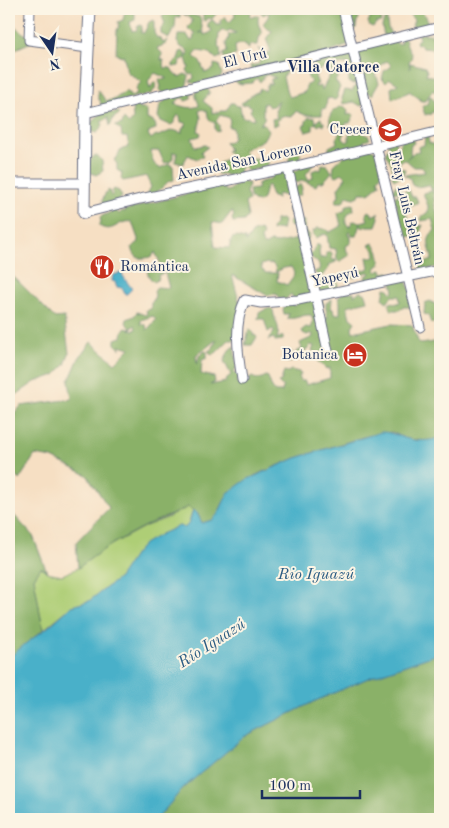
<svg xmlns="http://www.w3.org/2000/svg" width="449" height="828" viewBox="0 0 449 828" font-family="'Old Standard TT',serif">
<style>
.green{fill:#aece76;stroke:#647e6a}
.forest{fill:#8ab167;stroke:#527062;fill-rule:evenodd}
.water{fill:#4ab0c9;stroke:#327094}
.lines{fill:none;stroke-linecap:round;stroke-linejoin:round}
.minor-casing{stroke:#686d81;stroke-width:11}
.major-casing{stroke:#686d81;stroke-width:13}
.minor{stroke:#fff;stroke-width:9}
.major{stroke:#fff;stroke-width:11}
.labels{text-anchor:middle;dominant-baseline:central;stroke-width:4;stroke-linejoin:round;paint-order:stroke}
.street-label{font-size:15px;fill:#1b2f5e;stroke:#fcf5e5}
.poi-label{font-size:15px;fill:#1b2f5e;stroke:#fcf5e5;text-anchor:end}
.neighbourhood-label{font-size:16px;font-weight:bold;fill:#1b2f5e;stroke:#fcf5e5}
.water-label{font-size:16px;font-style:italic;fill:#2b5c83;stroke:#fcf5e5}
</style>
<rect width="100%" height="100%" fill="#fcf5e5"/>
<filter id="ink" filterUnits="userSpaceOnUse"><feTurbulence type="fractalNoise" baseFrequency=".02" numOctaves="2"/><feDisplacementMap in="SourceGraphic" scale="10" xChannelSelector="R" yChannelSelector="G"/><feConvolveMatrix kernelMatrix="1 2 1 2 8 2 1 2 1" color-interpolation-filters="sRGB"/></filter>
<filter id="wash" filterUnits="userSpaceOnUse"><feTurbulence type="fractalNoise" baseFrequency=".0096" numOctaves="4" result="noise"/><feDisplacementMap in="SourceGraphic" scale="20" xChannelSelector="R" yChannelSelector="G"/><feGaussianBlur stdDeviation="1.12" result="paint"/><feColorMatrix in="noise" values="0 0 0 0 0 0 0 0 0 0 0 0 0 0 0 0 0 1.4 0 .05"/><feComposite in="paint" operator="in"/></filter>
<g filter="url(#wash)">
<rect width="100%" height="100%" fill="#f6dfc3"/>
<path class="green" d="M188,507l5,3 -4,13 -4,5 -6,-2 -18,8 -17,10 -9,10 -16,24 -30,23 -17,5 -29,24 -9,-52 7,-11 6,5 15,3 16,-7 25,-19 43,-23 21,-8z"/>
<path class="forest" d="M118,9h16l1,5v6l-5,2 2,9 5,-1v-3l3,-2 2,1 -1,7h3l5,-11 5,-2v13l3,5 3,-1 3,6 5,-3 -2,4 -9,4 5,5 -1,7h3l-1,5 2,3h6l3,5 5,4 6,-3 4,2 -3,12h4l3,5 -3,3 2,1 -3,3 -4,1 -1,-3h-4l-5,6c8,3 16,5 24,2 -1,-8 -6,-9 -1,-18h8l4,4 -7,9 9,7v5l5,-1 2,1 2,-2h5l5,-8h3l3,3h3l2,11 12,2 1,-2 -5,-6 2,-4 -5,-3 -6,1v-2c6,-2 10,-10 17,-11l2,-4 5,3 3,-7h3v-5l5,-1 -10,-4 -6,8 -3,-4 -5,5 -12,1v-2l-2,2 -4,-4 19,-8 -3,-6 9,-2 2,-10 -2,-6 6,6 3,-2 2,2v-5l-4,-10 6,-8 -6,-3 -3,-4 5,-7 1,-5 -6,3 -4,-6h85l9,30 -7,7 -57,22 -6,9 4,16 3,4 15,-5 1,-6 5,-4c-6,-7 -5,-15 0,-22l31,-8 15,2 4,-3 -1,-3 24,-12 -2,-10 3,-8 -1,-2 -2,1 -1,5 -5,1 -3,4 -3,-1 -2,-4 4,-8 9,-3 4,1 5,-3h7l-10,6 1,2 -1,2c0,14 6,14 9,24l3,1 2,-1v-4l4,-1c1,2 1,5 2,7 3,8 8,9 2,17l1,7v-6l15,4 2,4 -1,4 10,2 3,3 1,10 -3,4 -4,-4 -8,11h-4l-1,-2 -11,-8v1l-17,7 -1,-11 7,-4 -8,-5 -4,4 -4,-4 2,-8 7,-4 -1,-3 -3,-3c-8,4 -10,7 -12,15l2,1 2,6 -7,12 -4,-3 -5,1v12l-2,1 -7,-4 -11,2 -1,-6 3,-8 7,1 4,-6h8l2,-2 -4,-5 -7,6 -6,-1v-15l-3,-6 -1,2 -9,1 -2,7 -9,-5 -6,3 -4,6 3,8 -3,1 1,2 5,-1 1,4 8,-15 5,-1 3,3 -3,4 5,6 -3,7 1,4 -4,2 -3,-2 -4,1 -1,9 -4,1v6h-17l-9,-4 -4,6 -12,-1v3l-3,1 1,4 -5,2 -1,-7 5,-1 -2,-7 4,-11 -4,3v2l-6,2 -3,-4 -3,1v12l2,1 -5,8 3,-2 6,7 -6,10 -20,10 3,3 -2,4 1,4 4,-1 3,-2 8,2 3,-3 5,4v5l-14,3 -2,4 -6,-3 -2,-5 -5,5 2,4 -13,2 -4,-2h-7l3,-12 8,-4 5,6 3,-2v-3l-10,-8 3,-1 -4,-8 6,-1 2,-4v-9l-4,-1 1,-9 -10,-3 -4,6 3,4v6l-2,1 -2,-2v-7l-6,-3 -2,-9 -5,-2 -3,2 2,7 -3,13 3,2 -1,3 -8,2 3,9 10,-2 3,2 -7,5 2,4 -6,3 -9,-4 -5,9 -8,-2 2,-9 -4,-1v6l-3,4 -6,1 -5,-12h-8c2,7 0,13 9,17l9,-4 4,2 1,14 -5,1 -15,14 -7,-1 4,-7 -5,-11 -23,5 -2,-2 1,-6 -5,-3v-6l-3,-4 3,-2 3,-8 9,-3 -2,-10h-5l-1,-7 -6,-4 7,-2 2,-5 5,5 4,-5 -1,-12 5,-1 4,3h3l3,2v8c6,3 9,2 9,10l-6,2 -2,3 3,5 5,-4 2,1 15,-6 9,3v-4l4,-3v-3l-5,-1 -1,-6 -2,-1 -5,9 -3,1 -9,-4 -3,-4 2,-12 5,-4 -1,-1 4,-5 -9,-5 2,-3 -2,-7 7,-1v-1l-11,-5 -7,8 2,8 4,-7 2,1 -1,6 -3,4 -1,-1v2l-15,3 -1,-3 2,-1 -1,-5 5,-6 -14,-10 -3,-16 -7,-1 -1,-2 1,-23 2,-4 -1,-4 5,-2 2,-9 -8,-1z
M165,9h5l10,5v3h-4l-1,11 -6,10 -8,-4v-5l4,-5 -3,-8 2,-1z
M183,9h9v6l8,2 3,14 -4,2 5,-1v3l6,-2 2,-3 -4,-3c-1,-3 1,-6 5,-7l3,5h5v-5l4,-4 3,5 2,1 5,-6 -1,-7h21l-6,6 3,2 7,-2c-2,6 -1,12 4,16l-4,7 -1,7h-9v4l-3,-2v-3h-6l-5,2 1,9 -12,3 -1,-4 4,-2 -1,-9 3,-5 -1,-3 8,-2 -6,-3 -4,2 -5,-3 1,2 -3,3 -1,13 2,1 1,9 -5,2 -6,-6 -12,-2 -4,5 7,7 4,10 9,-4v-5l5,1 3,9 -1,3 -26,7 -5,-3 4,-3 -1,-4 -3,1 -3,-5 2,-2 -3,-10 -6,3 -1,5 -6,1v-3l5,-5 2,-7 3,-1 3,4v2l2,-1v-5l-7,-4 -4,-5 1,-7h7l1,-2 5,8 2,-1 1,-5 2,-2 -7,-3 -1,-3 4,-4v-3l-6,-5h-2z
M203,9l6,1 1,-1h10l-8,10 -5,-1 -1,3 -3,-1z
M350,9h11l-3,5 1,5 -2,2 -1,7 -3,2 -5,-3v-5l3,-3z
M412,9h12l-1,4 3,3 2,9 -13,3 -3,-2 2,-6 -4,-5z
M9,21l14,12 13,7 -25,11 -2,-4z
M433,31l7,2v4l-4,6 4,4v26l-5,-8v-10l-3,-6 -10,-1 -2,-4h-3l-1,-3 3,-2v-5h11l2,3z
M98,90l8,11 9,-2 12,-9 -1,2 4,2 -1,2 5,-1 1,2 -34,9 -1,-6 -2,-1z
M431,96l5,7 3,2 1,3 -5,4h-3l-2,3 -1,-1 -4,1 -3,-9 7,-3v-6z
M344,106l4,4 -1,5 5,-1 2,1 -4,8h-3l-2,3 -6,-3 -4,3 -5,-1c-2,-11 2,-16 14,-19z
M108,111l2,2 9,-1 1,2 -7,4 -2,7 -1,1 -2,-9 -4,4h-3l2,4 -6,8 -8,-2c1,-12 6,-10 13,-19z
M309,117l6,1 1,5 3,-4 2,-1 1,4h2v4l-3,-2 -3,2 -2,-3 -3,2v5l-7,2 -3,-6 3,-2v-3z
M341,130l3,1 -1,8 4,3 2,-1v-7l13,-2 2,2 4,1 2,4 -6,2 -1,5c-7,2 -13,0 -20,3l-2,-2 -3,5 -9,2v-7l8,-4 -1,-4z
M440,131v56l-7,1 2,18 5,17v43l-19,5 -1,-6 12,-5c-1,-15 -9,-17 3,-30l-3,-11 -11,2v-4l7,-5v-6l-5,-13 9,-2 -3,-6 -13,2 -4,-2 -2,-7 -6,-3 21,-3 -3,-5h-8l-8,-7 -6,1 -2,7 7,1c-1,5 -6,10 -11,10l-2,-3c2,-8 -1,-15 -7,-22l4,-8 -4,-9 3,-4h8l-2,4 2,7 -3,5 2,2 4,-3 1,-6 11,-7 3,8 -3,2 -1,6 1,3 -4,5 7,-7 5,-1 -1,-4 6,-2 1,-9 3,1 1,6 8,3v-10z
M366,146c17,9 27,15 12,33l2,5 -11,9h-9l-1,3 -5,2 -7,-2 -4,6h-8l4,-7 -1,-7 8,-11 -4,-4 -5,3 -4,-2 1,-9 9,-8z
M294,151l5,1 2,2 -1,5 -1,1v1l-8,4 -2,-2v-5z
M94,156h4l4,5 1,10 -7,4 -9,-4 3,-11z
M314,157l2,1c-4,5 -5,12 -10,16l2,6 5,-2 -1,-7 5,-2 4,1 1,-6 5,1 5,7 -9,10h-5l-2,4 -14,-6 -4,3 -5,-2 -1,9 9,-6 1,5 -2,7 -4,-2v16l-6,3 -2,-2 1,-10 -3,-5 -8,-2 -1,4 -5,-1 -4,-12 -2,2 -3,12 -4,3 -6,-1 -3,-4 -1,-7 8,-1 1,-6 12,-4 3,-6 17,-3 5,2z
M238,181h6l3,3 1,-2 1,3 -3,7 3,8 -4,3 3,13 -4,5 -11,1 -1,-4 2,-2 -2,-5 -10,13 -10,-2 3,25 14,1 3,-10 4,-1 9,2 1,3 7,-10 7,-2 3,4 -2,5 2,6h3l5,-3 7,1 19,-4 -3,-8 2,-3 -7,-2 -1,-3 4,-3 6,-7 3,8h4l-1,9 6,5 -3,6v40l4,2 12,20v3l-2,2 3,10h4l-2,-5 1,-3h-1v-7l6,-4 -1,10h2l1,5h6v-12l-2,-4 5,-6h11v4l6,-5 6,3 2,7 -21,5 3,12 5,4 -3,5 1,5 38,-8 21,1 6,16 3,3 19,-3v97l-12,3 -22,-2 -14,-7 -29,5 -67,21 -40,17 -18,11 -15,17 -5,11 -6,6 -10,3 -5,-10 -9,-6c-14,8 -29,12 -43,19 -24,12 -46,26 -67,42l-2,-26 33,-34 -22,-33 -35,-17 -17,-3 -16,25 -10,-11v-40l2,-11 10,-12 51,-7 -3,-18 10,-23 12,-16 24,21 15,-15 -10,-3v4l-5,-5v-5l7,-2 1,-7 3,-2 7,2 3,-1 -1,-4 -4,3 -5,-5 1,-4 7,-3 3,-4 8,3 2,-1 -1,-4 5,-1v-6l2,-2 2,-6 -1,-3 3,-5 12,1 -4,-15 -7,2 1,3 -4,4c-5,-2 -9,-9 -7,-14l13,-3 -6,-13 -3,5c-13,2 -17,3 -20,-10l7,-5 -7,-20c-14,-3 -18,13 -33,4l2,-4 -1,-5 15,-7 4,4 3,-3 3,1v-2l95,-25v2h3l3,4 4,-1 5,-5h2zM267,263l3,2 1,-2 4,4 1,5 8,-4 7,-1c6,9 1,10 -4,18l-10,-4 1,-8h-12l-4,-3 -1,-5zM232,275l36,21v-1l8,-1 3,4 6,2 6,-6 6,11 -4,1 1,-3h-7l-4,6 1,5h5l-2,4c9,2 15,-4 24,-3l2,6 -2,7 -5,-1 -4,3 1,3 4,2 5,-2 1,4 -13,6 2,6 -6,3v5h5l4,-4v-3l4,-1 1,-4 4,1 -2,5 7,3 2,-2 -3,5v5l6,4 1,3 5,-1v10l-24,7 -1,-4h-4l-2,-5 2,-1 -2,-3 -8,-2 -3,2 -4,-1 -3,10 -3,1 5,5 -1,5h-7l-3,-4 -4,-11 -2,-1c-5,3 -9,4 -14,1l-8,5 -7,1v-2l3,-3 -2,-5h-5l4,-6 -3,-21 -5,4 -5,11 7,14 -4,3 -1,4 -16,3 5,-3 -1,-5 -13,-3 1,-14 5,-2v-6l-2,-1 -6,5 -2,8 -1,-8 21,-17 -5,10 -4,2 4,4 5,-3 12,-12h5l7,-41 -2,2zM153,316l3,4 -9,10 -1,-5 -5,-1v-4z
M397,184l7,9 2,-3h3l3,7h4l2,5 -3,2 -9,2 -1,6 8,16 10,-3 -4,9 -16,4 -2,-10 -3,-6 3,-1 -4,-1 -1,-6 1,-2 -1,-4 2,-3 -4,-3 1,-6 4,-1 1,-3h-9z
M114,189l5,2 3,6 -4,4 -14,4 -2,-4 4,-9 3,-2 2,6 2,-2 -1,-2z
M353,204l1,6c-7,3 -8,8 -8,13l3,4 4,-6 8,1 7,-2 -2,-5 1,-3 2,-1 3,2v3l6,-3 1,5 -3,8h-10l-3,2 -3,-4 -4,12h-4l-2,-4 -1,-1 -1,4 3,2v6l-5,3 1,6 3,3 -11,7 -2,-3 -1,-10 -7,-1 -2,-13 -3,-1 -8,4 -3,-3v-4l3,-1v-2c5,0 9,1 13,3l-1,2 13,-7 -3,-13 6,-2 3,-6z
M282,219l2,2 -2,9 -6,-1 -4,2 -1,-3 4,-4v-4z
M373,243c6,7 8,13 7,22l-3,1 -2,4 3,2 4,-3 1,4 6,-1v3l-10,5h-14l1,-5h3l1,-2 -2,-1 -12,3 -1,3 -6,-3 1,-3c7,-1 14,-1 19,-4l-2,-11 5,1 3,-2 -1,-6 -5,-5z
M316,245h3l1,2 -1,5 1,6h6v-5l4,-2 2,2v7h4v2l-8,3 1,3 -9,10 -6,-6 5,-2c2,-8 -5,-9 -10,-15l4,-3z
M9,272l46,46 9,-1 5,36 -4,12 -10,10 -20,7 -26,18z
M404,277l11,22 -5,8h-8l-2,3h-9l-2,-6 4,-2 2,2 5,-2 -1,-6h-7l-5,6 -4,-3 2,-11 4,1 3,4 2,-2 -2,-9z
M337,279l1,7 -3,1 -3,6 -12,-2 -2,-2 2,-8 12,3z
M430,301l8,5 -2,11h2l1,2 -4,4h-4l-3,-8 -4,-1 1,-11z
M271,308l2,2c2,14 8,15 4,29l6,-3v4l-8,1 -1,-3 -6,2 7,-9 -3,-2 -4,3 -4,-13h-6l1,-6 5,-3z
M249,330l4,2v4l2,-1 2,2 -5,8h-7z
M283.5 357a5.5 5.5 0 1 1 11 0a5.5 5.5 0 1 1-11 0Z
M13,514l20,22 14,36 -6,-5 -7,11 9,52 -34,28v-141z
M440,653v166h-283l26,-31 62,-52 68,-34 55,-24z"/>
<path class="water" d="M121,273l11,16 -5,5h-2l-3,-6 -5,-1 -2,-5 -3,-1 1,-6z
M381,432c9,0 15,3 24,6 11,4 24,3 35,0v215l-72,25 -55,24 -68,34 -62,52 -26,31h-148v-161l16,-14 22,-16 25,-22 17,-5 30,-23 16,-24 9,-10 17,-10 18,-8 6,2 4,-5 4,-13 4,3 5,10 10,-3 6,-6 10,-21 18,-13 50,-22z"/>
</g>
<g filter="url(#ink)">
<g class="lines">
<defs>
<path id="minor" d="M30,9l-1,31 59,8
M343,9l77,318
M85,113l355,-86
M288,168l40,183
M9,183h75
M84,213l56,-14 148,-31 152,-37
M242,380c-4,-26 -9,-56 3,-80l16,3 37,-3 142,-30"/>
<path id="major" d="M84,213l1,-100 5,-104"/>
</defs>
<use href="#minor" class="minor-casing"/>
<use href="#major" class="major-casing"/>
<use href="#minor" class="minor"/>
<use href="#major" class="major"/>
</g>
</g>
<defs>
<symbol id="school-disc" viewBox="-11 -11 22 22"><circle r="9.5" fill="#c8321e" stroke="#fcf5e5"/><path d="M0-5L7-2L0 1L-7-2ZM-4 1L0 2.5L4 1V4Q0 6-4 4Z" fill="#fff"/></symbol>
<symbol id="restaurant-disc" viewBox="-11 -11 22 22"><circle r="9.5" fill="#c8321e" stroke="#fcf5e5"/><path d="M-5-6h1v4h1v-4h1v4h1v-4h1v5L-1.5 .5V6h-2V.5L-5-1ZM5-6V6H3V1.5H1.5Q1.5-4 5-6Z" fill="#fff"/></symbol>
<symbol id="hotel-disc" viewBox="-11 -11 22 22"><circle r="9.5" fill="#c8321e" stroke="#fcf5e5"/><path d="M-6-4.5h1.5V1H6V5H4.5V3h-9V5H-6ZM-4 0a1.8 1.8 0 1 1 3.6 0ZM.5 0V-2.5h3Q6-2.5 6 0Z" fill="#fff"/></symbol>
</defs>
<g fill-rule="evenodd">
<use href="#school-disc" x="376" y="116" width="28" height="28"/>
<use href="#restaurant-disc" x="88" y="253" width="28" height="28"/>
<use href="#hotel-disc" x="341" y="341" width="28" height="28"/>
</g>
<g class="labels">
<g class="street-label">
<text transform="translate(245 59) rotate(-14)">El Urú</text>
<text transform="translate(244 162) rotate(-12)">Avenida San Lorenzo</text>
<text transform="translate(406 208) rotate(77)">Fray Luis Beltrán</text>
<text transform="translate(335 278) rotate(-12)">Yapeyú</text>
</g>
<g class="poi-label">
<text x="372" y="130">Crecer</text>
<text x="120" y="267" text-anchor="start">Romántica</text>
<text x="338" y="355">Botanica</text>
</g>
<g class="neighbourhood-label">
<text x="333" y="68">Villa Catorce</text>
</g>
<g class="water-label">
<text x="316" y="575">Rio Iguazú</text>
<text transform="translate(212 644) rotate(-33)">Río Iguazú</text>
</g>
</g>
<rect width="449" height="828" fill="none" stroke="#fcf5e5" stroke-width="30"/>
<g transform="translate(52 52) rotate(167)" stroke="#fcf5e5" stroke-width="4" paint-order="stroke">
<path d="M0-4L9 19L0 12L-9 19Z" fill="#1b2f5e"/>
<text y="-8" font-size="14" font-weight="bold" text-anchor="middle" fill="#1b2f5e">N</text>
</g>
<path d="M262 790v8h98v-8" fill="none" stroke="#1b2f5e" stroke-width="2.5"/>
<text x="269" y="790" font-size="15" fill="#1b2f5e" stroke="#fcf5e5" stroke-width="4" paint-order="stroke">100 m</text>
</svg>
